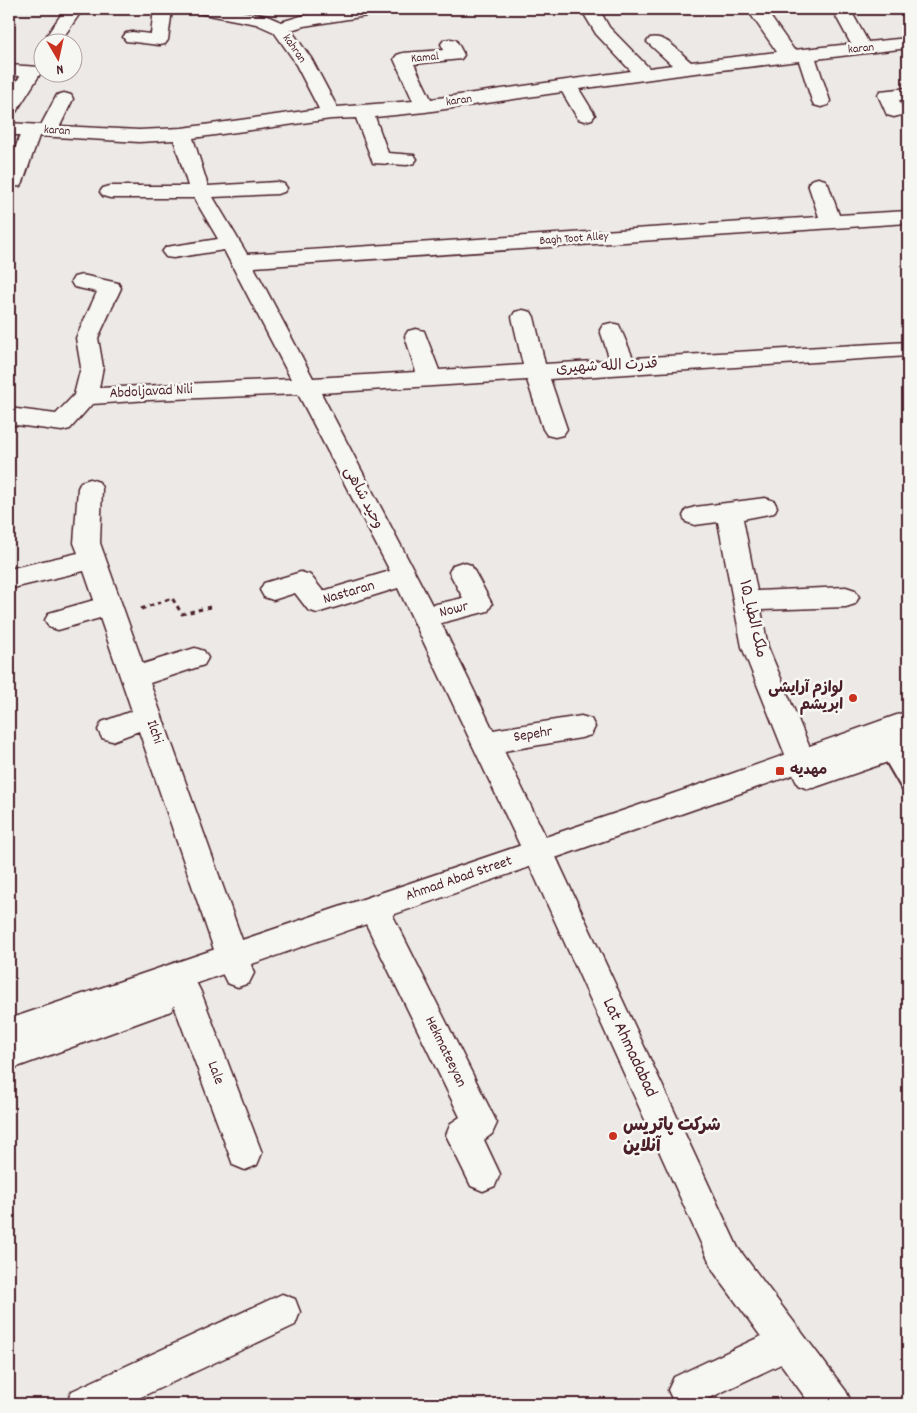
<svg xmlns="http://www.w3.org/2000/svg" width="917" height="1413" viewBox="0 0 917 1413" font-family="Dekko,'Playpen Sans Arabic',sans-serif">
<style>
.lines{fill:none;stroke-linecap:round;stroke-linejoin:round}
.service-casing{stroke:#4a1f2b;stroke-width:4}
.minor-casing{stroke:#4a1f2b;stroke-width:3}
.tertiary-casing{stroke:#4a1f2b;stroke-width:3}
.secondary-casing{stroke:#4a1f2b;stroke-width:3}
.path{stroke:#4a1f2b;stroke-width:3;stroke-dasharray:4.5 4;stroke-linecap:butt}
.service{fill:#f6f6f2;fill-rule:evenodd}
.minor{fill:#f6f6f2;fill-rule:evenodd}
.tertiary{fill:#f6f6f2;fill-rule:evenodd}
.secondary{fill:#f6f6f2;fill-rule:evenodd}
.poi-dot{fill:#c8321e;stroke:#f6f6f2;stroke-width:2}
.labels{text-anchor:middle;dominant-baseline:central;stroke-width:5;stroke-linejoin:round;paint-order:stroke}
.far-street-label{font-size:12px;fill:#4a1f2b;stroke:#f6f6f2}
.street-label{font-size:15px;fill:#4a1f2b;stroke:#f6f6f2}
.poi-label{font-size:15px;font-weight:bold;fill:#4a1f2b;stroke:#f6f6f2;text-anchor:end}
.near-street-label{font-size:18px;fill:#4a1f2b;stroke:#f6f6f2}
.near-poi-label{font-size:18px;font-weight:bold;fill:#4a1f2b;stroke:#f6f6f2;text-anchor:start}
</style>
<rect width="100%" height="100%" fill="#ece9e6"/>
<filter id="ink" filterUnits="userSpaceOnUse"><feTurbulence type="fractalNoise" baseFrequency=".02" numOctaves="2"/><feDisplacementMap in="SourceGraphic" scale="10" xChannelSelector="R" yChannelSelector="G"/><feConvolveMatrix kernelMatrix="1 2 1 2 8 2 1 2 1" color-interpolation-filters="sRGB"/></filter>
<g filter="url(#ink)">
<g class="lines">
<defs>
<path id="service" d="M888,744l6,2 14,24v21l-6,-2 -22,-38 2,-5z"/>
<path id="minor" d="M65,9h18l-21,30 -6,1 -6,-1 -3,-4z
M154,9h18l-4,31 -3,4 -6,1 -33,-4 -3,-4 3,-4 6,-1 19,2z
M195,9h35l37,7 14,6 20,-6 45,-7h42l-3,4 -6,1 -75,12 -13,4 20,28 26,49 76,-6 -19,-42 3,-4 6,-2 41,-3 -3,-6 3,-4 6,-1 6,1 8,15 -3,4 -47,5 17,35 200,-28 -35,-37 -15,-25h18l10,18 40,41 23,-3 -25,-23 3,-4c16,-4 29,14 41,24l86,-10 -30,-43h18l29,41 57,-6 -19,-35h18l18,33 40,-4v10l-92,11 14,42 -2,4 -7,2 -7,-2 -2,-4 -13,-40 -112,13 -108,15 16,26 -3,4 -7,2 -7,-2 -16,-27 -137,20 -50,5 13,36 26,2 3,4 -3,4 -7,2 -34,-2 -17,-45 -25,1 -138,19 15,48 69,-4 7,2 3,4 -3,4 -7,2 -64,3 34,57 572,-37 -11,-33 3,-4 7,-2 7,2 3,4 11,31 69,-4v12l-654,44 59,111 103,-6 -11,-36 3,-5 8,-2 8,2 15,39 84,-5 -11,-48 3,-5 8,-2 8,2 3,5 11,47 65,-4 -10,-30 3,-5 8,-2 8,2 14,33 275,-16v14l-358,23 17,50 -4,6 -8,2 -8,-2 -4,-6 -16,-49 -206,13 111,212 31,-7 -14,-26 4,-7 9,-3 9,3 21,39 -4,7 -47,12 52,107 88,-14 10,3 4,8 -4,8 -10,3 -77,13 55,113 -4,9 -11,4 -11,-4 -135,-285 -81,25 -9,-3 -13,-17 -22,7 -9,-3 -4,-7 4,-7 37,-11 9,3 13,16 67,-20 -92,-177 -149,6 -57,4 -22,25 -8,2 -53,-7v-16l47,6 18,-19 7,-28 -5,-29 21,-46 -23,-5 -3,-5 3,-5 8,-2 36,8 3,5 -23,50 5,29 -4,21 192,-9 -67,-129 -51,8 -7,-1 -4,-5 4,-5 52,-8 -24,-41h-84l-7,-2 -3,-4 3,-4 7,-2h78l-14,-46 -35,2 -100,-6 -16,46 -3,4 -11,1v-21l11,-31h-11v-12l32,2 16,-30 7,-2 7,2 2,4 -13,27 79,4 43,-2 137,-19 -26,-50 -19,-27 -18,-8 -58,-11z
M9,65l31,2 2,4 -26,41 -7,2v-20l11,-18 -11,-1z
M908,88v12h-9l5,11 -3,4 -7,2 -7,-2 -9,-20 2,-4z
M90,479l9,3 3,6 -2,55 43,121 52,-16 9,3 4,7 -4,7 -54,18 104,290 -5,10 -11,4 -11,-4 -5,-10 -83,-242 -27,10 -10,-3 -4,-8 4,-8 30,-11 -32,-93 -42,12 -9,-3 -4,-7 4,-7 45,-13 -10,-29 -75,18v-20l69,-16 -4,-10 4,-55 3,-6z
M765,498l9,3 3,6 -3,6 -31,6 14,72 89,-4 9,3 4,7 -4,7 -9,3 -85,3 7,37 54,130 -4,8 -10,4 -10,-4 -4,-8 -52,-130 -24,-125 -23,3 -9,-3 -3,-6 3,-6 9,-3z
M381,910l11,4 105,209 -5,11 -8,6 16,34 -5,12 -12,5 -12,-5 -25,-51 5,-12 9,-6 -94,-193 4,-10z
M185,978l11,4 5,10 61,161 -5,12 -12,5 -12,-5 -64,-173 5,-10z
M282,1294l13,5 5,13 -5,13 -169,79h-60l6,-13z
M787,1324l13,5 5,13 -5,13 -103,49 -23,-1 -6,-13 6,-13z"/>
<path id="tertiary" d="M544,851l11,4 183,393 108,143 6,13h-42l-96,-132 -185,-408 4,-9z"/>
<path id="secondary" d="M908,711v44l-95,33 -10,-4 -4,-8 2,-4 -629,220 4,9 -5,10 -162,59v-51l719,-244z"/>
</defs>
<use href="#service" class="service-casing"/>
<use href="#minor" class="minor-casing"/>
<use href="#tertiary" class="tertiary-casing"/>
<use href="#secondary" class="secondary-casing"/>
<path class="path" d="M141,609l31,-11 10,16 28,-7"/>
<use href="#service" class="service"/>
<use href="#minor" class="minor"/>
<use href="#tertiary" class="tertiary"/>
<use href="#secondary" class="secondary"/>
</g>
</g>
<g class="poi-dot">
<circle cx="853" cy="698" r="5"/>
<rect x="775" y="766" width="10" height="10" rx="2.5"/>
<circle cx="613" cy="1136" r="5"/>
</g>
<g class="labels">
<g class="far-street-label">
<text transform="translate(294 49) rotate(55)">kahran</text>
<text transform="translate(861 49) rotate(-6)">karan</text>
<text transform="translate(425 58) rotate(-5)">Kamal</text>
<text transform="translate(459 101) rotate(-8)">karan</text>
<text transform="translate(57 131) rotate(3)">karan</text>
<text transform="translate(574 239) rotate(-4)">Bagh Toot Alley</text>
</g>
<g class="street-label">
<text transform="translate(607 367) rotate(-3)">قدرت الله شهیری</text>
<text transform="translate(151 392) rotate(-3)">Abdoljavad Nili</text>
<text transform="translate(363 498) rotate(62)">وحید شاهی</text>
<text transform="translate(349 593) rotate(-16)">Nastaran</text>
<text transform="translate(454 610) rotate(-14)">Nowr</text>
<text transform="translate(752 619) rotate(77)">۱۵_ملک الطبا</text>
<text transform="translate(154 732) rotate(71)">Ilchi</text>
<text transform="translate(533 735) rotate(-9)">Sepehr</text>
<text transform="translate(459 879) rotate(-19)">Ahmad Abad Street</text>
<text transform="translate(445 1052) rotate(64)">Hekmateeyan</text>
<text transform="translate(215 1073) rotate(70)">Lale</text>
</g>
<g class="poi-label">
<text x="843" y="689">لوازم آرایشی<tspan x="843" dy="17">ابریشم</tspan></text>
<text x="790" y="771" text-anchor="start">مهدیه</text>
</g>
<g class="near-street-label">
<text transform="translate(629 1048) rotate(65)">Lat Ahmadabad</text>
</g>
<g class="near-poi-label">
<text x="623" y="1126">شرکت پاتریس<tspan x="623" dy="21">آنلاین</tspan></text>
</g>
</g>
<rect width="917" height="1413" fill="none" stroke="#f6f6f2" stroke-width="30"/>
<rect x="15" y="15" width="887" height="1383" fill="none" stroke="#4a1f2b" stroke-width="2" filter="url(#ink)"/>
<g transform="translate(58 58) rotate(171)"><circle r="24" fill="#f6f6f2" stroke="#b1a0a2"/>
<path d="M0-4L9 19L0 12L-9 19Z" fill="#c8321e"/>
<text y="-8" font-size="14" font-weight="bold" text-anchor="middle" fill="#4a1f2b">N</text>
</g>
</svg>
